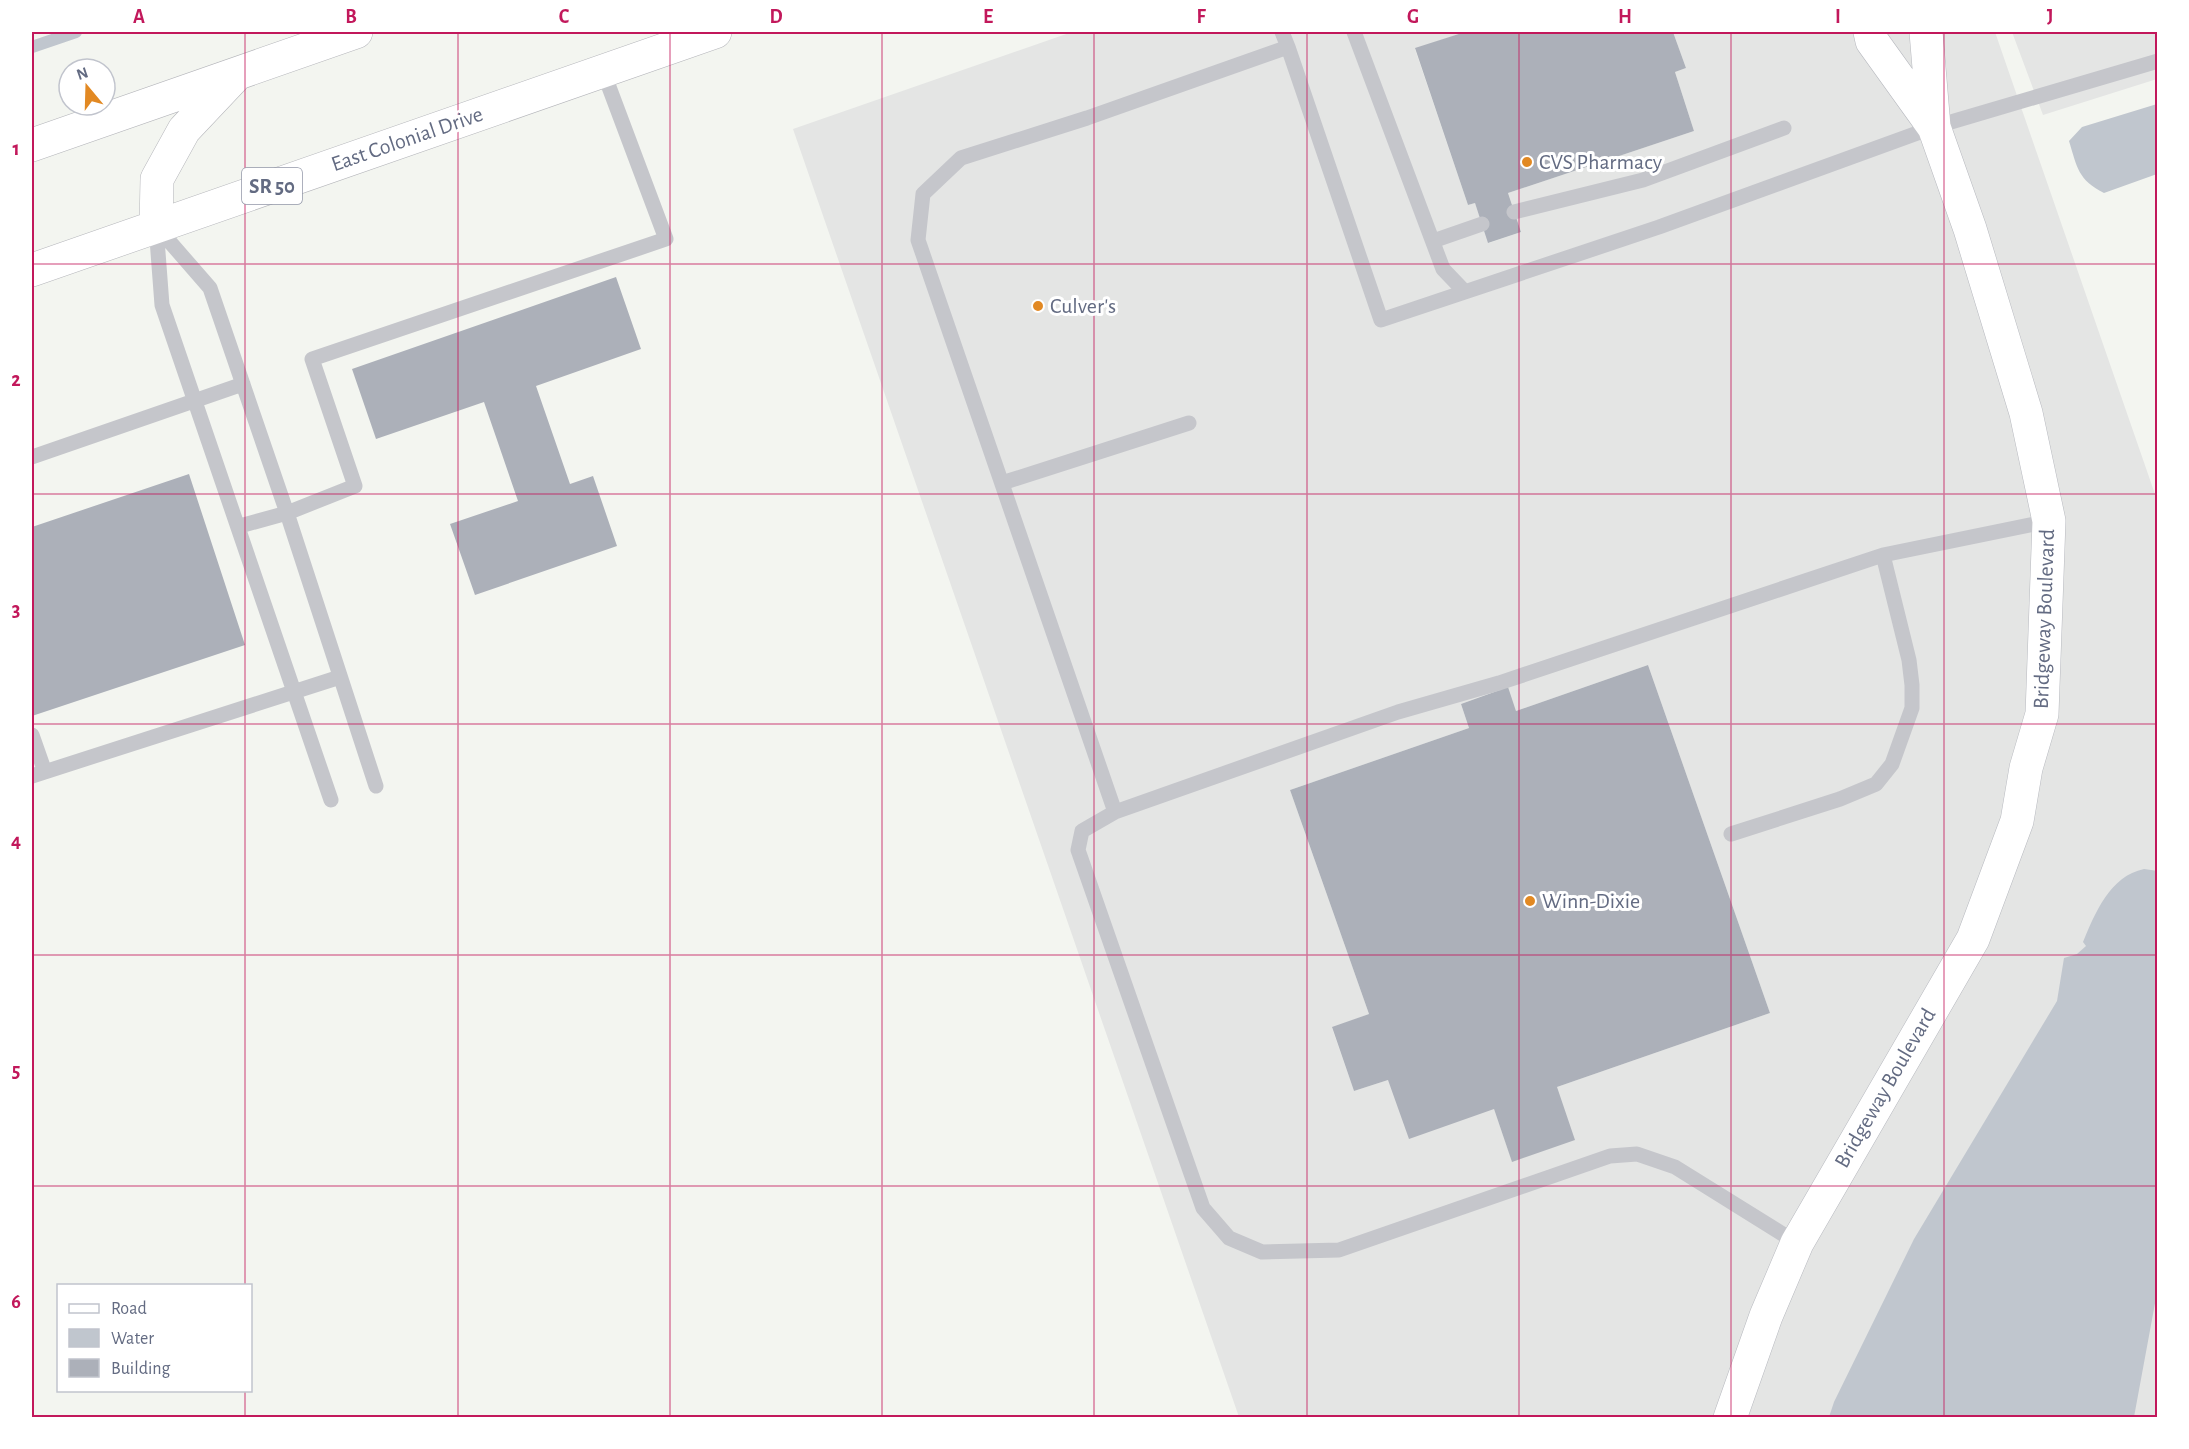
<svg xmlns="http://www.w3.org/2000/svg" width="2189" height="1449" viewBox="0 0 2189 1449" font-family="'Alegreya Sans',sans-serif">
<style>
.built{fill:#e4e5e4;fill-rule:evenodd}
.water{fill:#c0c6ce}
.lines{fill:none;stroke-linecap:round;stroke-linejoin:round}
.stream{stroke:#c0c6ce;stroke-width:12}
.building{fill:#acb0b9}
.secondary-casing{stroke:#b7b9bf;stroke-width:34}
.highway-casing{stroke:#b5b6bb;stroke-width:34}
.lane{stroke:#c5c6cb;stroke-width:15}
.secondary{stroke:#fff;stroke-width:33}
.highway{stroke:#fff;stroke-width:33}
.grid{fill:none;stroke:#c2185b;stroke-width:1.5;stroke-opacity:0.55}
.poi-dot{fill:#e28923;stroke:#fff;stroke-width:2}
.labels{text-anchor:middle;dominant-baseline:central;stroke-width:6;stroke-linejoin:round;paint-order:stroke}
.shield{fill:#fff;stroke:#9297a8;stroke-width:1.5}
.shield-label{font-size:21px;font-weight:bold;fill:#636b82}
.street-label{font-size:22px;fill:#636b82;stroke:#fff}
.poi-label{font-size:22px;fill:#636b82;stroke:#fff;text-anchor:start}
.neatline{fill:none;stroke:#c2185b;stroke-width:2}
.grid-label{font-size:20px;text-anchor:middle;font-weight:bold;fill:#c2185b}
</style>
<rect width="100%" height="100%" fill="#f3f5f0"/>
<path class="built" d="M1072,32h393l-50,17 53,156 7,-2 14,40 32,-11 -13,-39 186,-62 -19,-59 11,-4 -13,-36h322l162,468v917h-918l-446,-1288zM1648,665l122,348 -213,74 -45,74 -18,-52 -106,-29 -34,11 -22,-63 37,-14 -79,-224 179,-62 -8,-24 46,-17 9,24z
M2012,32h145v47l-114,36z"/>
<path class="water" d="M2157,104v70l-53,19c-26,-13 -27,-26 -35,-52l13,-14z
M2144,869l14,2v416l-24,130h-305l5,-15 80,-163 143,-238 7,-43 13,-4 9,-8 -3,-4c12,-29 27,-66 61,-73z"/>
<g class="lines">
<path class="stream" d="M32,47l44,-15"/>
</g>
<path class="building" d="M1465,32h208l13,36 -11,4 19,59 -186,62 13,39 -33,11 -13,-40 -7,2 -53,-157z
M616,277l25,72 -105,37 34,98 23,-8 24,70 -142,49 -25,-71 68,-23 -34,-99 -108,37 -24,-70z
M189,474l56,171 -213,71v-189z
M1648,665l122,348 -213,74 18,53 -63,22 -18,-53 -85,30 -21,-59 -34,11 -22,-64 37,-13 -79,-224 179,-62 -8,-24 47,-17 8,24z"/>
<g class="lines">
<defs>
<path id="secondary" d="M1870,32l2,9 61,85
M1730,1418l36,-102 31,-73 176,-304 44,-118 9,-53 16,-54 7,-193 -23,-108 -56,-184 -36,-102 -8,-95"/>
<path id="highway" d="M32,145l324,-113
M156,226l1,-47 27,-49 51,-54
M32,270l683,-238"/>
</defs>
<use href="#secondary" class="secondary-casing"/>
<use href="#highway" class="highway-casing"/>
<path class="lane" d="M1282,32l6,15 -201,71 -126,40 -38,36 -5,46 197,572 283,-100 101,-29 384,-128 166,-34
M1354,32l89,237 22,23
M1288,47l93,273 278,-93 275,-100 224,-66
M1514,212l129,-32 141,-52
M156,226l54,62 77,225 89,273
M156,226l6,79 169,495
M1433,241l49,-17
M32,457l211,-73
M1002,483l187,-60
M240,526l47,-13 68,-27 -43,-127 354,-120 -63,-168
M32,735l13,37
M32,776l308,-99
M1115,812l-33,19 -4,19 125,358 26,30 33,14 77,-2 271,-94 27,-2 38,13 122,76
M1731,834l109,-35 36,-15 16,-20 20,-56v-23l-3,-25 -26,-105"/>
<use href="#secondary" class="secondary"/>
<use href="#highway" class="highway"/>
</g>
<path class="grid" d="M245,32v1254M458,32v1386M670,32v1386M882,32v1386M1094,32v1386M1307,32v1386M1519,32v1386M1731,32v1386M1944,32v1386M32,264h2126M32,494h2126M32,724h2126M32,955h2126M32,1186h2126M245,1390v28"/>
<g class="poi-dot">
<circle cx="1527" cy="162" r="6"/>
<circle cx="1038" cy="306" r="6"/>
<circle cx="1530" cy="901" r="6"/>
</g>
<g class="labels">
<rect class="shield" x="242" y="168" width="60" height="36" rx="4.5"/>
<g class="shield-label">
<text x="272" y="186">SR 50</text>
</g>
<g class="street-label">
<text transform="translate(407 139) rotate(-19)">East Colonial Drive</text>
<text transform="translate(2044 619) rotate(-88)">Bridgeway Boulevard</text>
<text transform="translate(1885 1088) rotate(-60)">Bridgeway Boulevard</text>
</g>
<g class="poi-label">
<text x="1539" y="162">CVS Pharmacy</text>
<text x="1050" y="306">Culver's</text>
<text x="1542" y="901">Winn-Dixie</text>
</g>
</g>
<rect width="2189" height="1449" fill="none" stroke="#ffffff" stroke-width="66"/>
<rect x="57" y="1284" width="195" height="108" fill="#ffffff" stroke="#c1c4cd" stroke-width="1.5"/>
<rect x="69" y="1304" width="30" height="9" fill="#ffffff" stroke="#c1c4cd" stroke-width="1.5"/>
<text x="111" y="1314" font-size="18" fill="#636b82">Road</text>
<rect x="69" y="1329" width="30" height="18" fill="#c0c6ce" stroke="#c1c4cd" stroke-width="1.5"/>
<text x="111" y="1344" font-size="18" fill="#636b82">Water</text>
<rect x="69" y="1359" width="30" height="18" fill="#acb0b9" stroke="#c1c4cd" stroke-width="1.5"/>
<text x="111" y="1374" font-size="18" fill="#636b82">Building</text>
<g transform="translate(87 87) rotate(341)"><circle r="28" fill="#ffffff" stroke="#c1c4cd" stroke-width="1.5"/>
<path d="M0-4.5L10 22L0 15L-10 22Z" fill="#e28923"/>
<text y="-9" font-size="16" font-weight="bold" text-anchor="middle" fill="#636b82">N</text>
</g>
<rect x="33" y="33" width="2123" height="1383" class="neatline"/>
<g class="grid-label">
<text x="139" y="23">A</text>
<text x="351" y="23">B</text>
<text x="564" y="23">C</text>
<text x="776" y="23">D</text>
<text x="988" y="23">E</text>
<text x="1201" y="23">F</text>
<text x="1413" y="23">G</text>
<text x="1625" y="23">H</text>
<text x="1838" y="23">I</text>
<text x="2050" y="23">J</text>
<text x="16" y="155">1</text>
<text x="16" y="386">2</text>
<text x="16" y="616">3</text>
<text x="16" y="847">4</text>
<text x="16" y="1077">5</text>
<text x="16" y="1308">6</text>
</g>
</svg>
